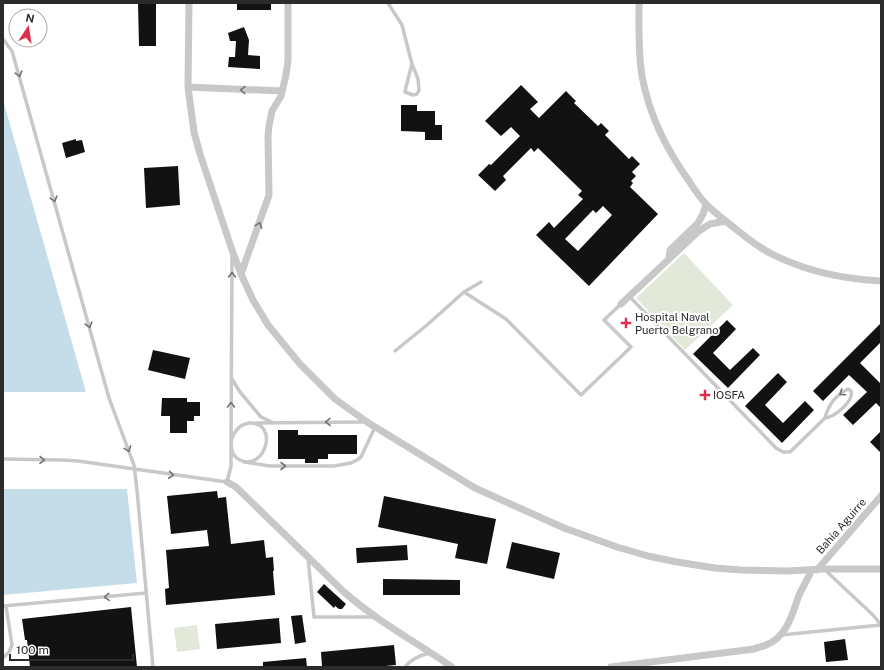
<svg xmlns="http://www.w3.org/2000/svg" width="884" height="670" viewBox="0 0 884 670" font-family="'Public Sans',sans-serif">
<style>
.green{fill:#e3e9d9}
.water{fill:#c5dde9}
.building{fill:#121212;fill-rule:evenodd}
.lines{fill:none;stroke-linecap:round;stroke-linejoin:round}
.service{stroke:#c8c8c8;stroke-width:3.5}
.minor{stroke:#c8c8c8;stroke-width:7}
.oneway{stroke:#727272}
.poi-dot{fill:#e03049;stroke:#fff;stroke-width:1.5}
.labels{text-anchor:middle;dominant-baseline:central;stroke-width:4;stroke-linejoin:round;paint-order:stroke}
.poi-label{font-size:11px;fill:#2b2b2b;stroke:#fff;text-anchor:start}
.street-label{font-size:11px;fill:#2b2b2b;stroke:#fff}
</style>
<rect width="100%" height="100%" fill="#fff"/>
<path class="green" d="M684,253l49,52 -48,45 -49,-52z
M197,625l3,24 -23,3 -3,-24z"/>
<path class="water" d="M3,100l83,292h-83z
M3,489h124l10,94 -134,12z"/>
<path class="building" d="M138,3h18v43h-17z
M237,3h34v7h-34z
M244,27l5,13 -1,15 12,1v13l-32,-2 1,-10h6l1,-16h-6l-2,-8z
M521,85l17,17 -8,7 9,9 27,-27 10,10 -2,2 24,23 3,-3 8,8 -4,4 24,24 3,-3 8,8 -8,8 4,4 -5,5 2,2 -3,4 28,27 -69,72 -53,-51 13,-13 5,6 29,-29 -5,-4 4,-4 -44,-43 -4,4 -3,-4 -28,28 3,4 -11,11 -17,-16 11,-11 2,1 29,-29 -9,-9 -10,9 -16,-15zM603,206l9,9 -34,36 -13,-12 28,-29 3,3z
M401,105h16v6h18v14h7v15h-17v-8l-24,-1z
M76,139v2l6,-1 3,12 -19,6 -4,-15z
M178,166l2,39 -34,3 -2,-40z
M727,320l9,9 -23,24 17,17 23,-22 7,7 -32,33 -35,-34z
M881,323v19l-21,21 21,21v24l-5,-5 -23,22 -10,-10 24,-23 -18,-17 -26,26 -10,-10z
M153,350l37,8 -5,21 -37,-9z
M778,373l9,9 -22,23 18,18 22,-22 9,9 -32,33 -37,-37z
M162,398h25v4h13v14h-6v5h-7v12h-17v-17h-9z
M278,430h20v5h59v19h-29v5h-10v4h-13v-4h-27z
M881,431v22l-11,-11z
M217,491l1,7 8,-1 5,47 33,-4 2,18 7,-1 1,14h-1l2,24 -109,10 -1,-16 4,-1 -3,-38 43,-4 -2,-16 -36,4 -4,-38z
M384,496l112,23 -9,45 -32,-6 3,-14 -80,-17z
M512,542l48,11 -6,26 -48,-11z
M407,545l1,15 -51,3 -1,-15z
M383,579l77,1v15h-77z
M324,584l22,20 -4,5h-3l-4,-3 -1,2 -17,-16z
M131,607l6,60h-30v-1l-9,1h-68l-3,-27h-2l-3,-21z
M302,615l4,27 -11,2 -4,-28z
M279,618l2,25 -64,6 -2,-25z
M845,639l3,21 -22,2 -2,-20z
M394,645l2,20 -21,2h-53l-1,-15z
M306,658l1,9h-44v-5z"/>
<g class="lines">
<path class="service" d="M388,3l14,22 10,39 6,15 1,11 -2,4 -4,1 -8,-3 1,-5 6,-23
M3,39l9,12 97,347 25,67 3,25 16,177
M481,282l-17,10 42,27 75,76 50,-48 -27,-27 17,-16
M629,296l147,152 7,4h7l35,-34c9,-1 29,-16 26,-27l-3,-2c-12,6 -20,17 -23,29
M395,351l32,-26 37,-33
M232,379l8,13 21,25 11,5
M249,423c31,-1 16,49 -9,37 -11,-5 -11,-21 -4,-29 3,-5 7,-7 13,-8z
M256,423l107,-1
M231,444l1,-187
M3,459l59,1 16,1 149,21 4,-16v-18
M244,462l26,4h64l17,-3 6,-3 4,-3 14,-30
M308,558l6,59h60
M825,570l48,45 8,10
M3,606l143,-13
M781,635l100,-10
M3,658l6,-6 3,-7 -6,-39
M405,667c6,-8 16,-12 25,-14"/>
<path class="minor" d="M189,3l-1,84 6,45 6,22 32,96 9,24 12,26 15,25 32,39 35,35 32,23 108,66 89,40 53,19 31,9 29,6 38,6 26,2 46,1 37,-2h57
M639,3c0,24 -1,49 3,73 7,39 24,73 47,105 5,8 11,17 18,24 9,9 20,17 30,25 10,8 21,17 33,23 34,18 72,26 111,28
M188,87l94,4
M669,258l1,-8 28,-27 5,-9 3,-10
M241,274l28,-79 -1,-59 1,-10 3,-15 9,-15 5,-21 2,-14v-58
M621,304l78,-73 11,-7 16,-3
M227,482l9,5 108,105c33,29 72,50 108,75
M817,570l64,-74
M611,667l143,-18c4,-2 8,-2 12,-4 21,-8 26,-30 33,-50 4,-8 9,-17 13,-25"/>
</g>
<defs><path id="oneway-chevron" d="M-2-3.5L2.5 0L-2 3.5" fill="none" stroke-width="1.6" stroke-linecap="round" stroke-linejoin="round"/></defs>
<g class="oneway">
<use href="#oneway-chevron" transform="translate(19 74) rotate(74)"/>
<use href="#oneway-chevron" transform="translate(243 90) rotate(-178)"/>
<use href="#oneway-chevron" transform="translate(54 199) rotate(74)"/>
<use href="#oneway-chevron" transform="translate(259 225) rotate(-70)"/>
<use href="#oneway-chevron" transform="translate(232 275) rotate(-90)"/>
<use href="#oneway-chevron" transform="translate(89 325) rotate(74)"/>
<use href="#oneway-chevron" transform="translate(842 393) rotate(146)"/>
<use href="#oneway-chevron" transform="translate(231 405) rotate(-90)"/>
<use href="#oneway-chevron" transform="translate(328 422) rotate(179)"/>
<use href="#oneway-chevron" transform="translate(128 449) rotate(70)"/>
<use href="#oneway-chevron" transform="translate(42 460) rotate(1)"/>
<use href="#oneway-chevron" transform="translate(283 466)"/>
<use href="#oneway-chevron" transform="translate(171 475) rotate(8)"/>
<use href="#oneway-chevron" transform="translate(107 597) rotate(175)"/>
</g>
<g class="poi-dot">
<path d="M624 317h4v4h4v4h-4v4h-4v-4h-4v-4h4z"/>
<path d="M703 389h4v4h4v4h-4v4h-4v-4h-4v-4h4z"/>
</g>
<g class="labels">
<g class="poi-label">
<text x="635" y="317">Hospital Naval<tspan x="635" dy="13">Puerto Belgrano</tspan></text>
<text x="713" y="395">IOSFA</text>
</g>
<g class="street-label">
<text transform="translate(841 526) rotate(-49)">Bahía Aguirre</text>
</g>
</g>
<rect width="884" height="670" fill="none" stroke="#2b2b2b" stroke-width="8"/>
<g transform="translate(28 28) rotate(12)"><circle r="19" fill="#ffffff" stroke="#aaaaaa"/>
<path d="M0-3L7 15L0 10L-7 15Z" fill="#e03049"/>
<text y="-6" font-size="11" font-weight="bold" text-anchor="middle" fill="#2b2b2b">N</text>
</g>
<path d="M10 654v6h123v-6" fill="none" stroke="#2b2b2b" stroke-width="2"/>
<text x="16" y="654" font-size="12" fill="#2b2b2b" stroke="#ffffff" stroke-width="3" paint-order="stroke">100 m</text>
</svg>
